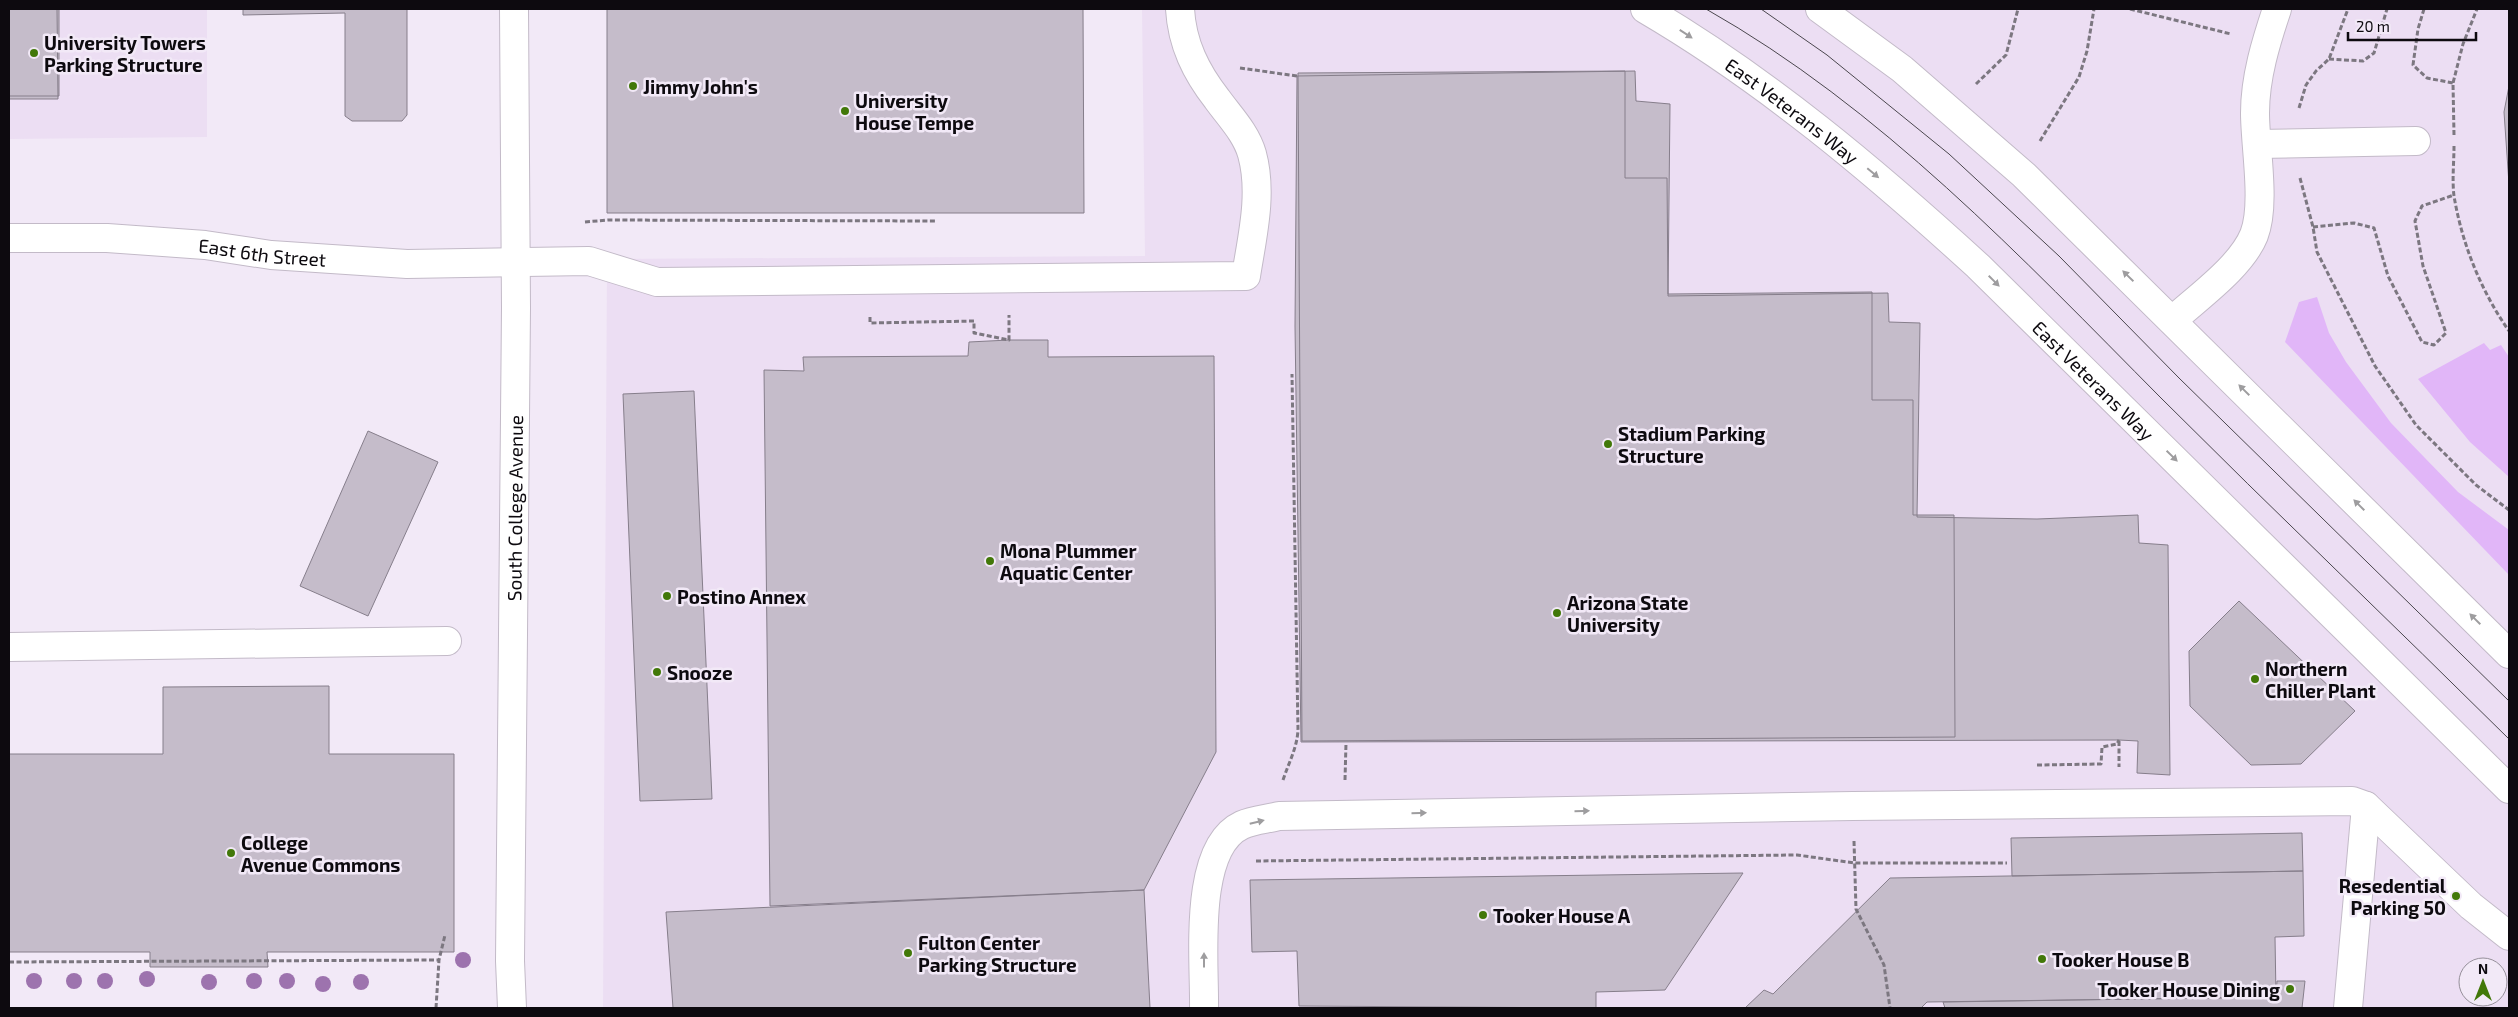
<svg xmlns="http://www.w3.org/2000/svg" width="2518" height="1017" viewBox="0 0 2518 1017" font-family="'Exo 2',sans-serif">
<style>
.built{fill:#ecdef3;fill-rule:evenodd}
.green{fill:#e1b6f8}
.building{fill:#c5bcca;stroke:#867e8b}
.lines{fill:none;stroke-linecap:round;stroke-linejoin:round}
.minor-casing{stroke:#c3bac8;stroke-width:30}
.path{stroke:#7c7780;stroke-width:3;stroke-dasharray:5 2.5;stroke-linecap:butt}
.minor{stroke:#fff;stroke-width:28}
.tram{stroke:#4b474e;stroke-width:1}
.tree{fill:#9d73ae}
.oneway{fill:#9e9d9f}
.poi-dot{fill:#427809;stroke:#f2e9f7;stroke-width:2}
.labels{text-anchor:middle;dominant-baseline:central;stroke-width:5;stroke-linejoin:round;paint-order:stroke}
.poi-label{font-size:19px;font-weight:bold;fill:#0d0a0f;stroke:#f2e9f7;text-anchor:start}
.street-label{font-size:19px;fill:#0d0a0f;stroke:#f2e9f7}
</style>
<rect width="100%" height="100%" fill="#f2e9f7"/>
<path class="built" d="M9,9h198v128l-198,2z
M1142,9h1367v999h-1906l4,-749 538,-3zM2468,967h30v30h-30z"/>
<path class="green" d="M2317,297l12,36 17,29 45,61 67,69 51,38v45l-224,-233 14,-40z
M2484,343l6,7 11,-5 8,12v120l-39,-35 -52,-63z"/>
<path class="building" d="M9,9h50v87h-50z
M9,9h48l1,90h-49z
M243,9h164v106l-5,6h-50l-7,-5v-103l-102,2z
M607,9h476l1,204h-477z
M1625,71v107h42l1,116 204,-2v108h41v115h41l1,222 -653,4 -4,-668z
M1635,71l1,30 34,3 -2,192 220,-3 1,29 31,1 -3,194 120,2 101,-4 1,28 29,2 2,230 -33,-2 1,-32 -19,-1 -818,2 -6,-416 2,-250z
M2509,86v98l-5,-72z
M1009,340h39v17l166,-1 2,396 -72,138 -374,16 -6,-536 40,1 -1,-14 165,-1 1,-14z
M694,391l18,408 -72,2 -17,-407z
M368,431l70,31 -70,154 -68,-30z
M2239,601l116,110 -54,53 -50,1 -61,-59 -1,-55z
M329,686v68h125v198h-187l1,15h-118v-15h-141v-198h154v-67z
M2302,833l1,38 -291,5 -1,-38z
M2303,871l1,65 -29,1 1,60 -349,5 -6,6h-176l19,-18 9,4 117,-116z
M1743,873l-78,117 -69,2v16l-297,-2 -2,-55 -45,1 -2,-72z
M1144,890l6,118h-477l-7,-96z
M2277,981h28l-3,27h-357l-2,-6 333,-5z"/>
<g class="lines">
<defs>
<g id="minor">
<path id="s1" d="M1645,9c121,71 229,162 333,257l531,523"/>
<path d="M1820,9l82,60 122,106 485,479"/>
<path d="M2257,144l159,-3"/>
<path id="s2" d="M9,238h98l98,7 66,10 136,9 182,-3 68,21 589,-6c6,-39 17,-82 6,-122 -6,-21 -22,-37 -35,-55 -21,-27 -35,-55 -37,-90"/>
<path d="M2173,320c25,-23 68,-53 81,-85 12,-31 1,-88 1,-122 0,-36 11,-71 22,-104"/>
<path d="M9,647l438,-6"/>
<path id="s3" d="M512,1008l-2,-47 6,-653 -2,-299"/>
<path d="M1204,1008c1,-46 -12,-160 38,-183 11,-5 26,-6 37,-9l574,-10 499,-5 14,5 105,100 38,30"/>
<path d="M2348,1008l18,-202"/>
</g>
</defs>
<use href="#minor" class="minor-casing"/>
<path class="path" d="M2130,9l101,25
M2424,9l-6,20 -5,36 14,13 26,5
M2329,59l34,2 11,-8 13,-44
M1240,68l57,8
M1976,84l30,-29 12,-46
M2299,108l7,-23 10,-14 13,-12 19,-50
M2454,135l-1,-52 10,-39 14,-35
M2040,141l39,-64 8,-26 7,-42
M2454,146c0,16 -2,34 0,50 8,48 27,95 55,135
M2300,178l13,49 4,25 58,114 41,59 60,60 33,25
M585,222l23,-2 327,1
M2313,227l41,-4 20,5 14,48 34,66 12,3 12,-12 -23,-67 -8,-45 7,-15 32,-11
M870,317v6l104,-2v12l35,7v-25
M2119,741v26
M2037,765l64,-1 1,-17 15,-3 2,-4
M1283,780c6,-18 14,-32 15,-50l-6,-356
M1345,780l1,-37
M1854,841l2,68 28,56 6,43
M1256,861l541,-6 58,8h152
M9,962l430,-2
M436,1008l3,-48 6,-25"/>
<use href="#minor" class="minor"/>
<path class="tram" d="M1706,9c175,99 315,248 455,389 115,115 233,227 348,341
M1761,9l66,46 122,99 110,102 120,122 330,323"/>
</g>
<g class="tree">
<circle cx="463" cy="960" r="8"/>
<circle cx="147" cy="979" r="8"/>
<circle cx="34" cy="981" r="8"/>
<circle cx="74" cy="981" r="8"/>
<circle cx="105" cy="981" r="8"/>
<circle cx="254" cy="981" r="8"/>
<circle cx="287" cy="981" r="8"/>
<circle cx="209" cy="982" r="8"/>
<circle cx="361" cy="982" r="8"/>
<circle cx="323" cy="984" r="8"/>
</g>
<defs><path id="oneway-solid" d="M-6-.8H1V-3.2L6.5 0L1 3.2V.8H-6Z" transform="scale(1.25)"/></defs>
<g class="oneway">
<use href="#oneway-solid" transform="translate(1686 34) rotate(33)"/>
<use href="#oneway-solid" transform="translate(1873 173) rotate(40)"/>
<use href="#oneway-solid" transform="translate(2128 276) rotate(-136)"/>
<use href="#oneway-solid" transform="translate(1994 281) rotate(45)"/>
<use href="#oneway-solid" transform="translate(2244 390) rotate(-135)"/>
<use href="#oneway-solid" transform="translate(2172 456) rotate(44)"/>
<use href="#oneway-solid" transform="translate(2359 505) rotate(-135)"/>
<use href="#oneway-solid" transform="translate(2475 619) rotate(-135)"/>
<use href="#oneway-solid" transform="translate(1582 811) rotate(-1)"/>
<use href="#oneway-solid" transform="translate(1419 813) rotate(-1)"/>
<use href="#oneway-solid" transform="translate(1257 822) rotate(-14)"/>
<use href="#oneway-solid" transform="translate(1204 960) rotate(-90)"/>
</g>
<g class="poi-dot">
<circle cx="34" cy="53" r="5"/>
<circle cx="633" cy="86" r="5"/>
<circle cx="845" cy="111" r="5"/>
<circle cx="1608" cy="444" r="5"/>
<circle cx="990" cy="561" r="5"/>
<circle cx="667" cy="596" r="5"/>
<circle cx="1557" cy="613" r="5"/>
<circle cx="657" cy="672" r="5"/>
<circle cx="2255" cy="679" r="5"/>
<circle cx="231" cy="853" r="5"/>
<circle cx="2456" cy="896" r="5"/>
<circle cx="1483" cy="915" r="5"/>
<circle cx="908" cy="953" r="5"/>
<circle cx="2042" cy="959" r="5"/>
<circle cx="2290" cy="989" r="5"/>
</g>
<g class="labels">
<g class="poi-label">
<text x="44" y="42">University Towers<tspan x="44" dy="22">Parking Structure</tspan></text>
<text x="643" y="86">Jimmy John's</text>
<text x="855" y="100">University<tspan x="855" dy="22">House Tempe</tspan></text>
<text x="1618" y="433">Stadium Parking<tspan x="1618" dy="22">Structure</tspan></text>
<text x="1000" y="550">Mona Plummer<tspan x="1000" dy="22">Aquatic Center</tspan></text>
<text x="677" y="596">Postino Annex</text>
<text x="1567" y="602">Arizona State<tspan x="1567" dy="22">University</tspan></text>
<text x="2265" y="668">Northern<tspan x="2265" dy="22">Chiller Plant</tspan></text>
<text x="667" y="672">Snooze</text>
<text x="241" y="842">College<tspan x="241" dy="22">Avenue Commons</tspan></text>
<text x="2446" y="885" text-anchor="end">Resedential<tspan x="2446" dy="22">Parking 50</tspan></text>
<text x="1493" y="915">Tooker House A</text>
<text x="918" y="942">Fulton Center<tspan x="918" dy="22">Parking Structure</tspan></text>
<text x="2052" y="959">Tooker House B</text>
<text x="2280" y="989" text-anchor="end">Tooker House Dining</text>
</g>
<g class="street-label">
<text stroke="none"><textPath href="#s1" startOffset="179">East Veterans Way</textPath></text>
<text stroke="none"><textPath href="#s2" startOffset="254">East 6th Street</textPath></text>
<text stroke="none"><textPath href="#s1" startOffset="584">East Veterans Way</textPath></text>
<text stroke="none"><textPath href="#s3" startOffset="500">South College Avenue</textPath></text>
</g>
</g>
<rect width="2518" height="1017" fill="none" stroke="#0d0a0f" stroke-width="20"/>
<g transform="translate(2483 982)"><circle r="24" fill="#f2e9f7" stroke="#96909a"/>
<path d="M0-4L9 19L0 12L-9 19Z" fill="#427809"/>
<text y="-8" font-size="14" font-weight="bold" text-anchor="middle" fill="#0d0a0f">N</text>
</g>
<path d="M2348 32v8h128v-8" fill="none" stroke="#0d0a0f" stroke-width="2.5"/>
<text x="2356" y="32" font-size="15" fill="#0d0a0f" stroke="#f2e9f7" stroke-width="4" paint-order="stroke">20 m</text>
</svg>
